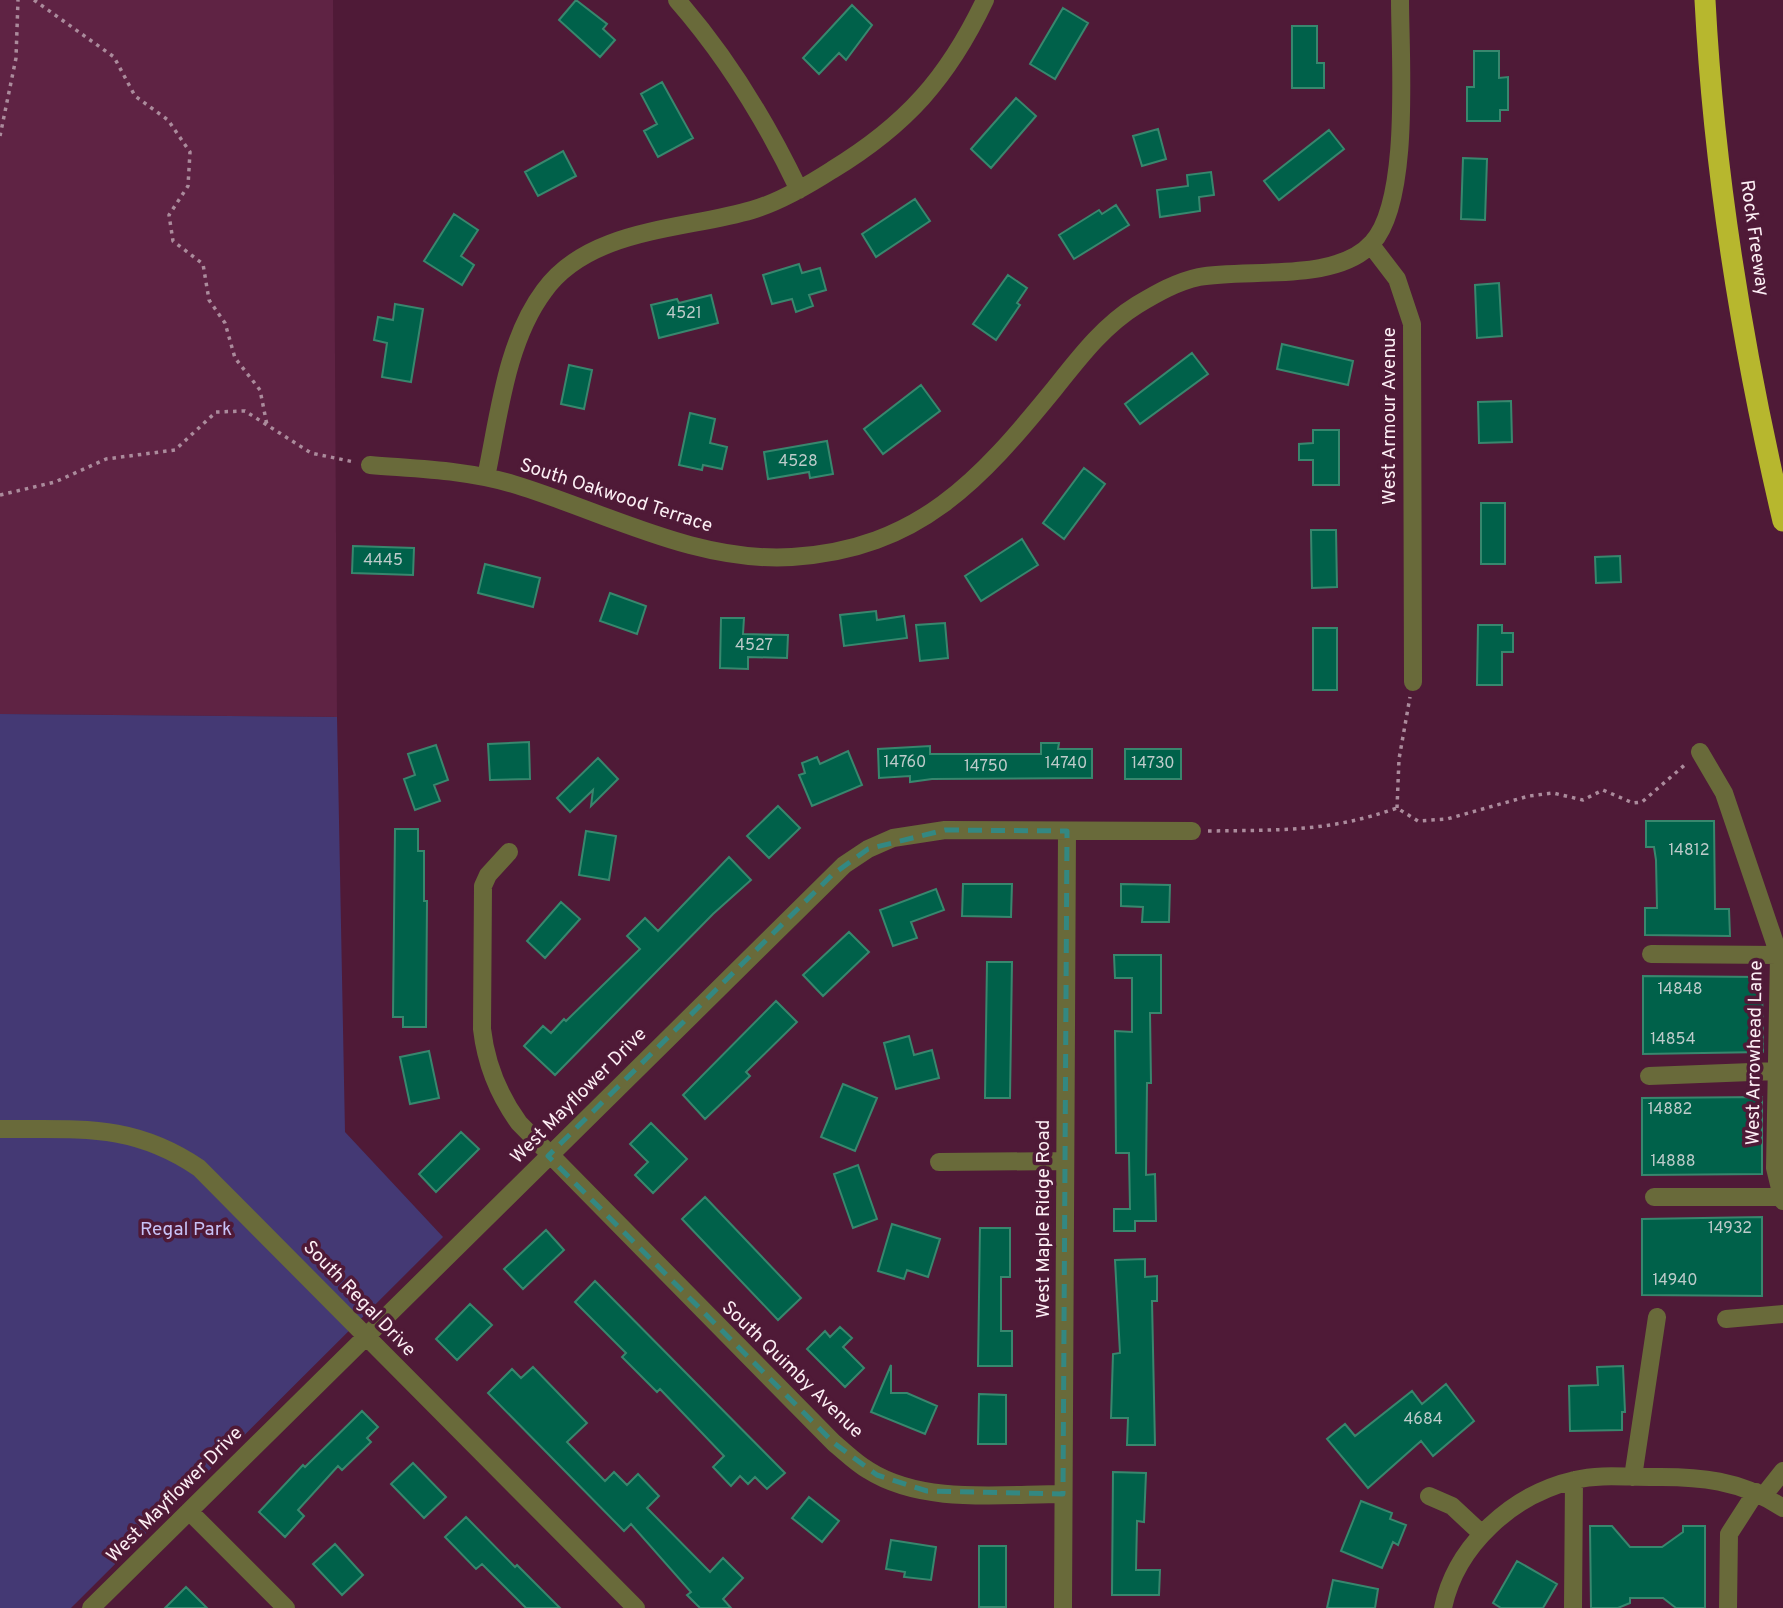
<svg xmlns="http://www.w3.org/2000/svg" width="1783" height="1608" viewBox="0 0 1783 1608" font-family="Overpass,sans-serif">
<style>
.built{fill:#5f2344}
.green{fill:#443974}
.building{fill:#00614a;stroke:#38876e;stroke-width:2}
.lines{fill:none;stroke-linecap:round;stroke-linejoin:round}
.path{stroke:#ab8b9c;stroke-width:3.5;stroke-dasharray:3.5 5;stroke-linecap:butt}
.minor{stroke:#696a3a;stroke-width:18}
.highway{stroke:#b7b72e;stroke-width:21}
.marked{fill:none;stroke:#338882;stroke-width:5;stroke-dasharray:14 9;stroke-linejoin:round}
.labels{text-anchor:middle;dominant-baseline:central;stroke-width:7;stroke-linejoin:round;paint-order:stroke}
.number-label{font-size:16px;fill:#bdcbca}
.street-label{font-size:19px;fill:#fceef4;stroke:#4f1a37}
.park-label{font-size:19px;fill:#c8c2f6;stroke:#4f1a37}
</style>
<rect width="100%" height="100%" fill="#4f1a37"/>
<path class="built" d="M0,0h333l4,717 -337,-3z"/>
<path class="green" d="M0,714l337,3 8,415 98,105 -372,371h-71z"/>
<path class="building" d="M576,0l31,24 -4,5 12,11 -15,17 -41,-37z
M852,5l20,20 -26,35 -7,-7 -20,21 -16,-16z
M1063,8l25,15 -33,56 -25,-15z
M1292,26h25v37h7v25h-32z
M1474,51h25v27l9,-1v33h-8v11h-33v-34h7z
M662,82l31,56 -35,19 -14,-26 13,-7 -16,-30z
M1016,98l20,18 -45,52 -20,-19z
M1158,129l8,30 -24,7 -9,-30z
M1329,130l15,19 -65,51 -15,-19z
M563,151l13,25 -38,20 -13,-24z
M1463,158l24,1 -2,61 -24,-1z
M1211,172l3,23 -15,2 1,14 -40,6 -3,-27 31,-4 -1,-11z
M915,199l15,22 -54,36 -14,-23z
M1116,205l13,20 -55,34 -15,-24 40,-25 3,4z
M454,214l24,16 -17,26 13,9 -12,20 -38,-24z
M799,264l3,9 18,-5 6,22 -17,5 4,11 -17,6 -4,-13 -20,5 -9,-29z
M1008,275l19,13 -10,15 3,2 -24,35 -23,-16z
M1499,283l3,53 -25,2 -2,-53z
M711,295l7,28 -59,15 -8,-33 26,-6 2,4z
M395,304l28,5 -12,73 -29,-5 5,-34 -13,-3 4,-23 15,3z
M1282,344l71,17 -5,24 -71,-16z
M1192,353l16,21 -68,50 -15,-20z
M569,365l23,5 -8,39 -23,-5z
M921,385l19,26 -57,43 -19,-25z
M1511,401l1,41 -33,1 -1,-41z
M690,413l25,6 -5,24 17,4 -5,22 -19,-4 -1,5 -23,-5z
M1313,430h26v55h-26v-25h-14v-16l14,-1z
M827,441l6,33 -23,4 -1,-6 -41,7 -4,-27z
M1084,468l21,16 -41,55 -21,-16z
M1481,503h24v61h-24z
M1311,530h25l1,57 -25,1z
M1022,539l16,26 -57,36 -16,-25z
M353,546l61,2 -1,27 -61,-2z
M1620,556l1,26 -25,1 -1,-26z
M485,564l55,14 -7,29 -55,-14z
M610,593l36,13 -9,28 -37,-13z
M876,611l1,9 27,-4 3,22 -63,8 -4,-31z
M721,618h23l-1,16 45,1 -1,23 -39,-1v12l-28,-1z
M945,623l3,35 -28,3 -4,-36z
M1478,625h24v8h11v19h-11v33h-25z
M1313,628h24v62h-24z
M529,742l1,37 -40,1 -2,-36z
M1041,743h18l-1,6h34v29l-160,1 -22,3v-6l-31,2 -1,-29 52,-3v8h111z
M436,745l12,35 -14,5 6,16 -25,9 -11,-31 11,-4 -7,-21z
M1125,749h56v30h-56z
M848,751l14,34 -50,21 -13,-31 6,-2 -3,-10 15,-6 3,7z
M598,758l20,21 -27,27 2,-16 -23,22 -13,-14z
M778,806l22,22 -31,30 -22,-22z
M1646,821h68l1,88h14l1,27 -85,-1v-27h12l-1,-48 -2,-13h-8z
M395,829h23v22h6v50h3l-1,126h-23v-10h-10z
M586,831l30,5 -7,44 -30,-5z
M729,857l22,23 -38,34 -158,161 -31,-29 19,-20 8,7 13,-14 2,2 74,-72 -13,-13 18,-18 13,13z
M963,884h49l-1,33 -49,-1z
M1121,884l49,1 -1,37h-27l1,-15 -22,-1z
M936,889l8,21 -33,12 6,16 -24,8 -13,-36z
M561,902l19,17 -35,39 -18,-17z
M849,932l20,20 -46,44 -20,-21z
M1114,955h47v58h-11l1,70h-4l-1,92 9,-1 1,47h-21v10h-21v-22h16l-1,-56h-13l-1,-122 17,1v-54h-17z
M987,962h25l-2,136h-25z
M1643,976l119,1 1,75 -120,2z
M776,1001l21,21 -51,50 4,4 -45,43 -22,-24z
M909,1036l5,19 18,-5 7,28 -43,11 -12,-46z
M429,1051l10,47 -29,6 -10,-47z
M843,1084l34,14 -22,53 -34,-14z
M1762,1097v77l-120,1v-77z
M651,1123l36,36 -34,34 -18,-18 13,-13 -18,-18z
M461,1132l18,17 -43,43 -17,-18z
M858,1165l19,54 -24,9 -19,-54z
M705,1197l96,101 -23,22 -96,-101z
M1762,1217v79l-120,-1v-76z
M892,1224l48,15 -12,38 -21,-7 -3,9 -26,-8z
M980,1228h30v49h-9v54h11v35h-34z
M546,1230l18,20 -41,39 -19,-20z
M1145,1259v18l12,-1v25h-5l3,144h-28l1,-27h-17l2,-64 7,-1 -5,-93z
M595,1281l190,192 -18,16 -12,-12 -7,7 -8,-8 -9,10 -18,-19 11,-11 -64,-67 -3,3 -35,-35 4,-4 -51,-51z
M470,1304l22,21 -35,35 -21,-21z
M840,1327l12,11 -9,9 21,21 -19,19 -38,-38 18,-18 5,6z
M891,1365v28h16l30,13 -12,28 -54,-22z
M1623,1366l2,46h-3v18l-52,1 -1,-45 29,-1 -1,-18z
M533,1367l54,56 -20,19 38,39 9,-9 13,13 11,-11 21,22 -12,12 63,64 13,-14 20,20 -20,21 8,9h-31l-13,-13 4,-3 -60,-68 -7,7 -136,-138 24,-24 9,9z
M1446,1384l28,37 -41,35 -12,-15 -53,47 -41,-49 18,-15 10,12 57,-45 10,13z
M979,1394l27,1v49h-28z
M362,1411l16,16 -11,11 4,4 -29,28 -4,-4 -40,44 6,6 -19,21 -26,-25 44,-47 2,2z
M413,1463l33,34 -22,21 -33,-34z
M1113,1472l33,1 -2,49 -7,-1 -1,49h24l-1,25h-47z
M809,1497l30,24 -17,21 -30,-24z
M1361,1501l31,12 -2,6 16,6 -8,20 -5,-3 -11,26 -41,-17z
M466,1517l49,50 2,-2 43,43h-34l-44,-44 -6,5 -31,-32z
M1590,1526h22l18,21h32l21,-15v-6h22v82h-29l-13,-10h-33v5l-12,5h-27z
M891,1540l45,7 -5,33 -27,-3 1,-5 -19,-3z
M335,1544l28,31 -21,20 -29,-31z
M979,1546h27v61h-27z
M1517,1561l40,23 -14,24h-42l-8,-5z
M1333,1580l45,9 -3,19h-48z
M186,1587l21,21h-42z"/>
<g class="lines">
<path class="path" d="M34,0l80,57 21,39 33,24 22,32 -2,34 -19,29 4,26 30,23 6,36 16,23 10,35 25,32 7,35
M0,136l16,-78 2,-58
M0,495l55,-13 51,-23 69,-9 41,-38 29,-1 66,42 43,9
M1397,808l2,-49 11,-62
M1208,831c71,-1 121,1 189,-23l21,13 29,-2 82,-23 24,-3 30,7 20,-10 30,13 9,-1 45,-39"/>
<path class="minor" d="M677,0c49,56 90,123 122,190
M1371,245l26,34 15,45 1,358
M370,465c48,4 97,5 143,19 90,27 182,79 279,73 127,-8 188,-77 263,-169 24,-30 48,-62 82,-83 20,-12 39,-23 62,-28 48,-9 138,6 173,-34 39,-42 28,-186 28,-243
M486,477c13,-61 20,-135 58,-186 45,-63 140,-61 208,-81 28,-8 55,-24 80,-40 74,-45 116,-92 153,-170
M1700,752l24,41 55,162 -4,213 8,33
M509,852l-21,23 -5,11 -1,143c4,35 16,65 37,94l315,320c11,9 22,20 34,27 55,35 134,24 195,24
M1651,954l128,1
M1649,1076l128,-5
M0,1129c78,1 131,-7 199,39l437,440
M939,1162l126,-1
M1654,1197h128
M1726,1319l57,-5
M1633,1477l24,-160
M1764,1495l19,-24
M1429,1496l23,10 30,28
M189,1511l97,97
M91,1608l753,-743 24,-16 25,-11 52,-8 247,1
M1063,1608l4,-777
M1443,1608c13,-63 70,-114 132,-128 24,-6 50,-3 75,-3 49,-1 91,3 133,31
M1573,1608l1,-128
M1728,1608l1,-74 27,-42"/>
<path class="highway" d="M1705,0c9,175 38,351 78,521"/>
</g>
<path class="marked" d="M945,830l122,1 -4,663 -136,-3 -50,-16 -43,-32 -286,-287 284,-281 36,-26z"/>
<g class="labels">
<g class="number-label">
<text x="684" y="314">4521</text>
<text x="798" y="462">4528</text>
<text x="383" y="561">4445</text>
<text x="754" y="646">4527</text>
<text x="905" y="763">14760</text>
<text x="1066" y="764">14740</text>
<text x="1153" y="764">14730</text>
<text x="986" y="767">14750</text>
<text x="1689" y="851">14812</text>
<text x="1680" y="990">14848</text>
<text x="1673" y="1040">14854</text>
<text x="1670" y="1110">14882</text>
<text x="1673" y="1162">14888</text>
<text x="1730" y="1229">14932</text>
<text x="1675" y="1281">14940</text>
<text x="1423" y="1420">4684</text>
</g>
<g class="street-label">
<text transform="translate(1754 238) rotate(82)">Rock Freeway</text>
<text transform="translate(1390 416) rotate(-90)">West Armour Avenue</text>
<text transform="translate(616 496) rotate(18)">South Oakwood Terrace</text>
<text transform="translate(1755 1053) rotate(-89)">West Arrowhead Lane</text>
<text transform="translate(579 1096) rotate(-45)">West Mayflower Drive</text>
<text transform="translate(1044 1219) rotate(-90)">West Maple Ridge Road</text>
<text transform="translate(359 1299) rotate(46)">South Regal Drive</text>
<text transform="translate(792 1370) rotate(44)">South Quimby Avenue</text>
<text transform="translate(175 1495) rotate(-45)">West Mayflower Drive</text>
</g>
<g class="park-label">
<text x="186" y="1230">Regal Park</text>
</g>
</g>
</svg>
